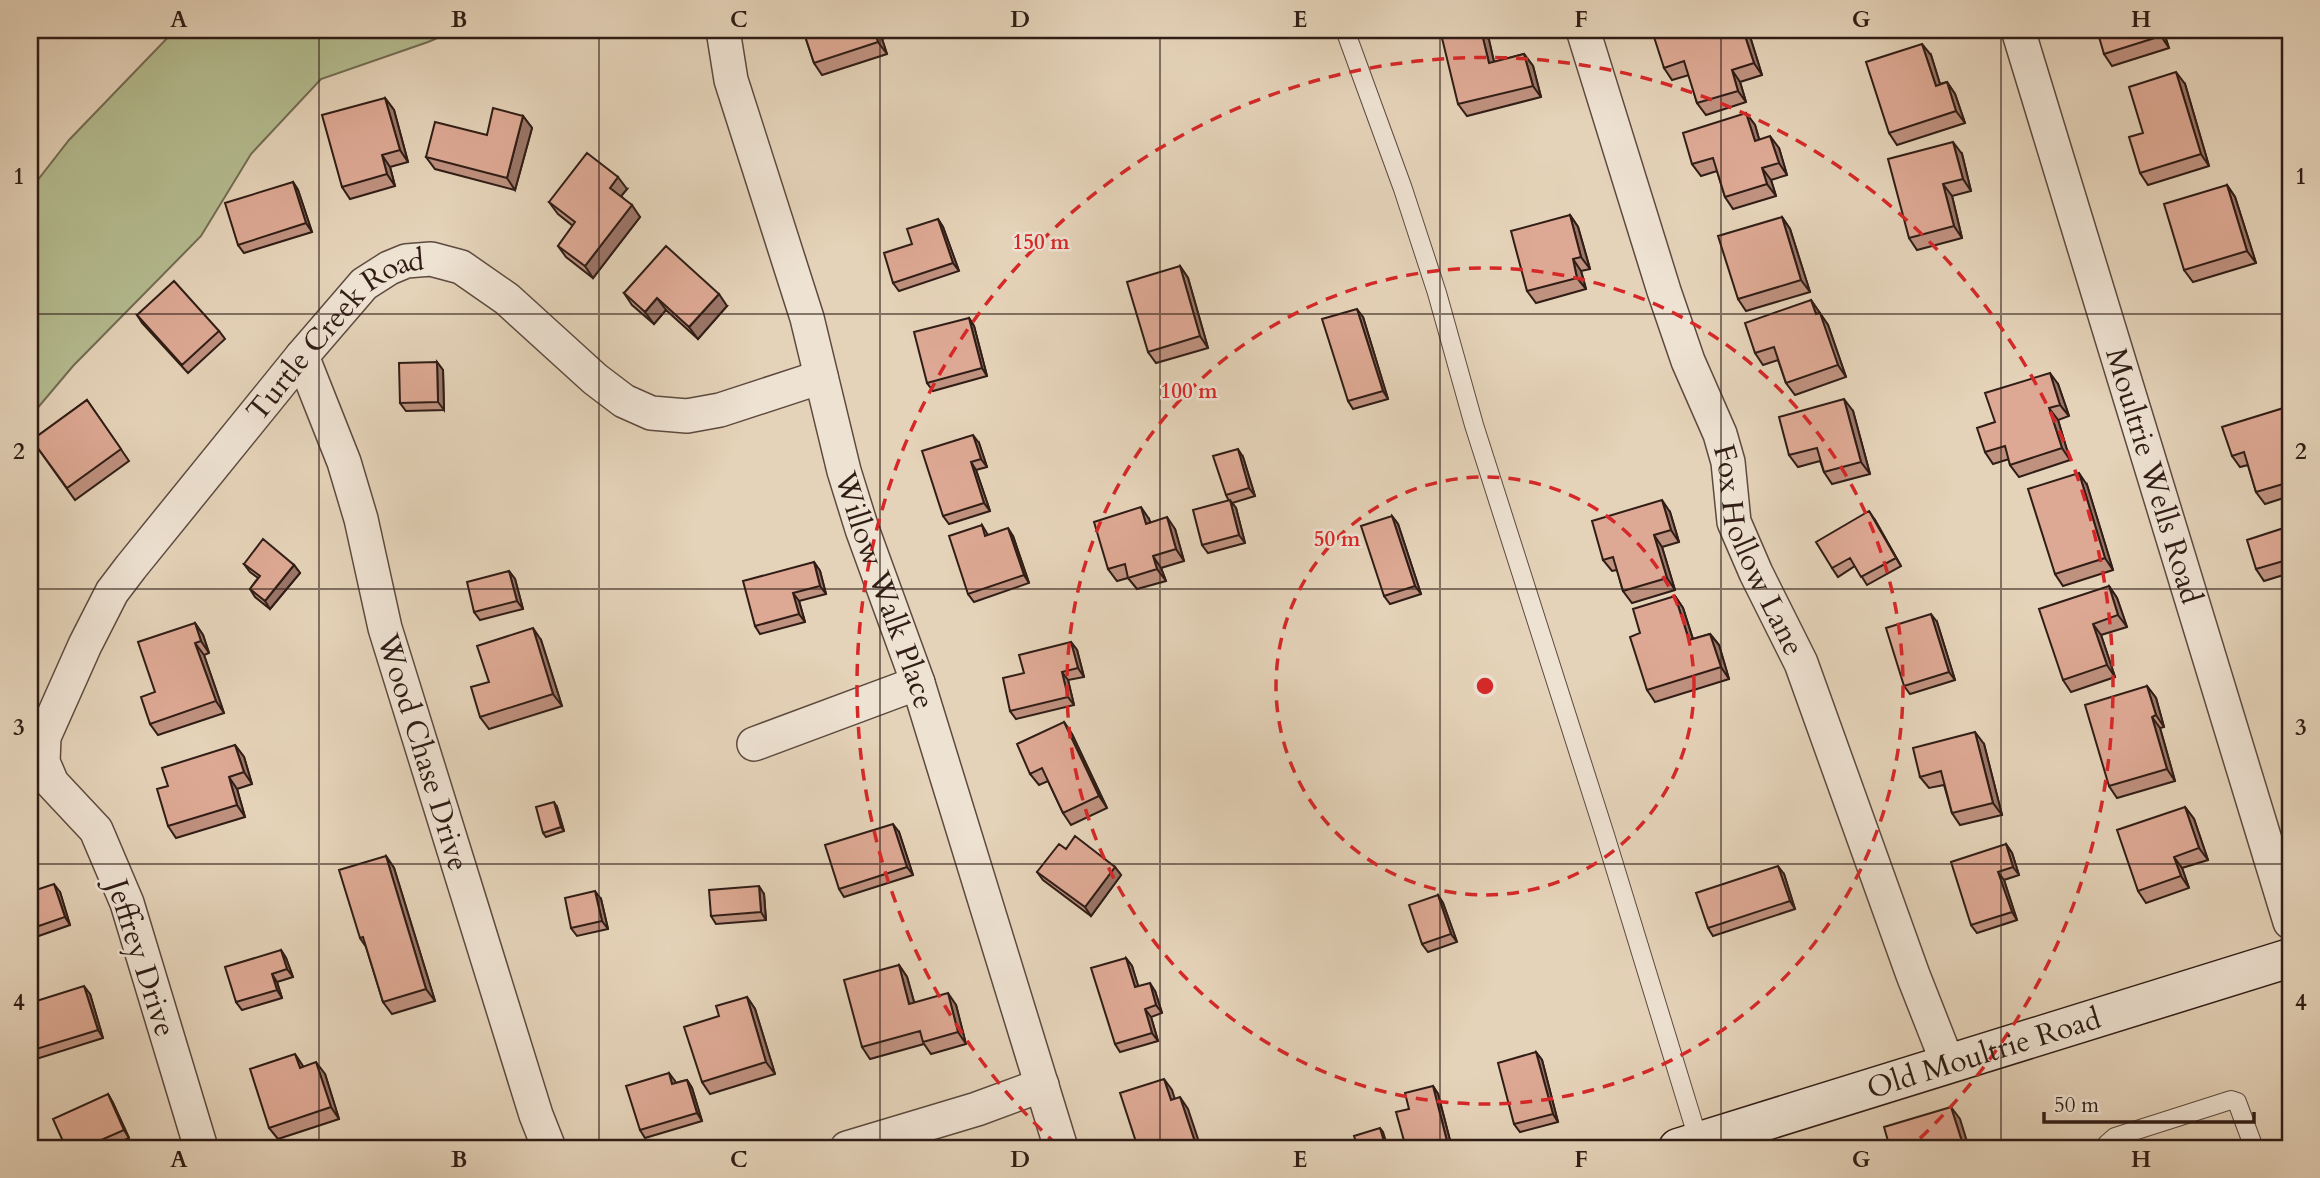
<svg xmlns="http://www.w3.org/2000/svg" width="2320" height="1178" viewBox="0 0 2320 1178" font-family="Cardo,serif">
<style>
.green{fill:#b4bc90;stroke:#726c53;stroke-width:2}
.lines{fill:none;stroke-linecap:round;stroke-linejoin:round}
.service-casing{stroke:#5d4a3f;stroke-width:20}
.minor-casing{stroke:#5d4a3f;stroke-width:36}
.secondary-casing{stroke:#301d16;stroke-width:41}
.service{stroke:#eee2d2;stroke-width:18}
.minor{stroke:#eee2d2;stroke-width:33}
.secondary{stroke:#eee2d2;stroke-width:38}
.wall{fill:#bf917f;stroke:#301d16;stroke-width:2}
.shaded-wall{fill:#9b7668;stroke:#301d16;stroke-width:2}
.building{fill:#dea994;stroke:#301d16;stroke-width:2}
.grid{fill:none;stroke:#301d16;stroke-width:2;stroke-opacity:0.55}
.ring{fill:none;stroke:#d62828;stroke-width:3.5;stroke-dasharray:12 9}
.labels{text-anchor:middle;dominant-baseline:central;stroke-width:5;stroke-linejoin:round;paint-order:stroke}
.street-label{font-size:30px;fill:#301d16;stroke:#eee2d2}
.centre{fill:#d62828;stroke:#eee2d2;stroke-width:3.5}
.ring-label{font-size:21px;text-anchor:middle;font-weight:bold;fill:#d62828;stroke:#eee2d2;stroke-width:5;stroke-linejoin:round;paint-order:stroke}
.neatline{fill:none;stroke:#301d16;stroke-width:2.5}
.grid-label{font-size:23px;text-anchor:middle;font-weight:bold;fill:#301d16}
</style>
<rect width="100%" height="100%" fill="#e5d3b9"/>
<filter id="stains"><feTurbulence type="fractalNoise" baseFrequency=".00286" numOctaves="4"/><feColorMatrix values="0 0 0 0 .2 0 0 0 0 .09 0 0 0 0 .02 0 0 0 .5 -.17"/></filter>
<radialGradient id="worn" r=".72"><stop offset=".6" stop-color="#630" stop-opacity="0"/><stop offset="1" stop-color="#630" stop-opacity=".3"/></radialGradient>
<path class="green" d="M175,30h281l-28,12 -107,37 -70,75 -50,82 -128,130 -43,51v-227l39,-50z"/>
<g class="lines">
<defs>
<path id="service" d="M1345,30l58,159 34,104 37,132 131,410 94,307
M2108,1148l-1,-4 8,-7 116,-37 6,2 17,46"/>
<g id="minor">
<path id="s1" d="M723,30l8,50 76,238 37,153 18,58 56,154 143,465"/>
<path id="s2" d="M1583,30l81,261 24,70 32,73 8,28 6,60 22,51 45,90 112,312 35,89"/>
<path id="s3" d="M2018,30l272,892"/>
<path id="s4" d="M302,356l42,106 17,57 24,109 151,487 13,33"/>
<path d="M754,744l164,-61"/>
<path id="s5" d="M201,1148l-74,-245 -31,-73 -44,-47 -9,-21 1,-25 41,-92 27,-53 19,-25 171,-211 62,-72 25,-16 17,-7 25,-2 30,8 46,32 88,80 29,22 27,12 36,3 33,-6 101,-33"/>
<path d="M847,1148l130,-39 65,-24"/>
</g>
<g id="secondary">
<path id="s6" d="M1678,1148l612,-190"/>
</g>
</defs>
<use href="#service" class="service-casing"/>
<use href="#minor" class="minor-casing"/>
<use href="#secondary" class="secondary-casing"/>
<use href="#service" class="service"/>
<use href="#minor" class="minor"/>
<use href="#secondary" class="secondary"/>
</g>
<path class="wall" d="M803,30h95l1,3 -17,6 5,15 -65,21 -8,-12z
M1748,30l14,45 -22,7 6,20 -40,13 -9,-12 -8,-28 -17,5 -8,-12z
M1840,30h26l-21,7z
M2163,30l6,18 -57,18 -8,-12z
M1489,40l5,22 30,-8 9,12 8,31 -74,19 -9,-12z
M1931,55l9,29 7,-2 8,12 10,29 -68,22 -8,-12z
M2185,84l24,82 -61,19 -8,-12 3,-40z
M385,98l9,12 14,52 -18,5 5,19 -45,13 -8,-12z
M1746,113l9,12 4,14 20,9 8,27 -16,5 5,16 -43,13 -8,-12 -8,-26 -16,5 -9,-12z
M523,116l9,12 -17,62 -80,-21 -9,-12 61,-22z
M1962,154l9,37 -19,5 10,42 -45,12 -8,-12z
M293,182l5,8 14,42 -68,21 -6,-8z
M2227,185l8,12 21,66 -63,19 -9,-12z
M627,189l-6,7 19,21 -47,61 -27,-21 -8,-11 15,-20 -15,-12 -9,-12z
M1570,215l8,12 12,42 -9,2 5,18 -50,14 -9,-12z
M1782,217l8,12 20,63 -64,19 -8,-12z
M938,219l5,8 16,44 -60,20 -6,-8 19,-39z
M1180,266l8,12 20,70 -52,15 -8,-11z
M624,293l103,13 -29,33 -32,-29 -12,14 -22,-19z
M1811,300l17,25 18,52 -51,18 -9,-12 -8,-23 -15,5 -8,-12z
M137,315l82,16 6,8 -37,34 -46,-50z
M1363,317l25,82 -35,10 -5,-8z
M969,318l5,8 13,50 -54,15 -6,-8z
M437,362l6,8 1,40 -38,1 -6,-8z
M2058,384l11,32 -11,4 12,40 -51,17 -9,-12 -1,-6 -16,5 -8,-12 10,-30z
M87,400l42,61 -54,39 -43,-60z
M2290,406v90l-25,8 -9,-12 -8,-27 -8,2 -8,-11z
M1853,411l17,63 -38,10 -8,-12 -4,-11 -22,6 -9,-12z
M979,443l8,24 -11,3 14,41 -41,13 -6,-8z
M1243,457l12,39 -23,7 4,5 9,35 -37,10 -6,-8 27,-44 -3,-6z
M2087,485l26,85 -50,16 -8,-12z
M1670,512l9,30 -17,5 13,43 -43,13 -9,-12 -6,-21 -5,1 -9,-11z
M1392,516l6,8 23,70 -31,10 -6,-8z
M1149,519l1,3 25,7 9,32 -23,7 5,13 -29,8 -9,-11 -11,3 -9,-12z
M1875,520l26,46 -34,19 -12,-19 -17,11 -6,-9z
M982,525l6,10 25,1 16,47 -55,19 -6,-8z
M2290,526v47l-26,8 -8,-12z
M814,562l6,9 6,23 -27,7 6,21 -45,12 -5,-8z
M244,564l50,1 6,8 -30,36 -15,-12 -5,-8 8,-11 -8,-6z
M509,571l6,8 8,30 -43,11 -6,-8z
M2109,586l8,12 10,29 -26,8 14,42 -44,15 -8,-12z
M1675,596l8,12 10,31 17,-5 9,11 10,34 -74,23 -8,-12 -7,-57z
M1937,622l18,58 -45,14 -6,-8z
M195,623l8,12 6,18 -5,2 20,58 -66,22 -8,-11 5,-32z
M541,640l21,66 -73,23 -9,-12 9,-35z
M1071,642l6,8 7,27 -16,3 6,25 -58,14 -6,-8 14,-38z
M2147,686l9,12 8,29 -4,1 15,53 -58,17 -8,-12z
M1064,722l8,12 35,74 -36,17 -8,-12 -15,-32 -9,4 -9,-11z
M1984,744l18,71 -42,10 -8,-12 -8,-28 -15,3 -9,-11z
M235,745l9,12 8,27 -15,5 8,28 -69,21 -8,-12v-40z
M557,807l7,24 -18,6 -3,-4z
M2185,807l9,12 14,41 -26,8 7,20 -43,15 -8,-12z
M899,832l14,43 -69,22 -5,-8z
M2006,844l6,9 7,22 -15,5 13,40 -40,13 -6,-8z
M1066,849l49,18 6,8 -30,41 -48,-36 -6,-8z
M386,856l8,12 41,133 -43,13 -9,-12 -17,-55 -6,-9z
M1784,874l11,35 -82,27 -5,-8z
M30,892h30l10,33 -40,14z
M764,894l2,26 -50,4 -5,-8z
M1438,895l5,8 14,39 -29,10 -6,-8z
M601,899l7,30 -31,7 -6,-8z
M281,950l5,8 7,19 -16,5 5,16 -40,12 -6,-8z
M1126,958l6,8 6,20 17,5 7,22 -11,4 7,24 -38,11 -5,-8z
M899,965l8,12 7,25 42,3 10,39 -35,10 -7,-10 -54,15 -8,-12z
M90,994l13,44 -73,23v-58z
M747,997l8,12 20,65 -65,20 -8,-12 17,-66z
M1536,1052l6,8 16,62 -38,10 -6,-8z
M303,1067l22,7 14,45 -61,20 -9,-11z
M669,1073l6,10 12,-3 5,8 10,33 -57,17 -5,-8z
M1433,1086l5,8 14,54h-46l3,-39z
M108,1094l5,9 16,35 -22,10h-41z"/>
<path class="shaded-wall" d="M874,30h2l6,9 5,15 -9,-12z
M1481,30l8,10 8,35 -8,-12z
M1743,30h5l14,45 -8,-12z
M2159,30h4l6,18 -8,-12z
M1922,44l9,11 13,42 -8,-11z
M1524,54l9,12 8,31 -8,-11z
M1732,70l8,12 6,20 -8,-11z
M2176,72l9,12 24,82 -8,-12z
M1947,82l8,12 10,29 -9,-12z
M385,98l9,12 14,52 -8,-12z
M1746,113l9,12 8,28 -8,-12z
M523,116l9,12 -17,62 -8,-12z
M1770,136l9,12 8,27 -8,-12z
M1953,142l9,12 9,37 -8,-12z
M382,155l8,12 5,19 -8,-12z
M1762,168l9,12 5,16 -9,-12z
M618,177l9,12 -9,11 -8,-12z
M293,182l5,8 14,42 -6,-9z
M1943,184l9,12 10,42 -8,-12z
M2227,185l8,12 21,66 -9,-12z
M632,205l8,12 -47,61 -8,-12z
M1570,215l8,12 12,42 -9,-12z
M1782,217l8,12 20,63 -9,-12z
M938,219l5,8 16,44 -6,-8z
M1573,259l8,12 5,18 -9,-11z
M1180,266l8,12 20,70 -8,-12z
M719,294l8,12 -29,33 -9,-12z
M657,298l9,12 -12,14 -9,-12z
M1811,300l17,25 18,52 -8,-12 -22,-51z
M1357,309l6,8 25,82 -5,-8z
M969,318l5,8 13,50 -5,-8z
M437,362l6,8 1,40 -6,-8z
M2050,373l8,11 11,32 -9,-11z
M1844,399l9,12 17,63 -9,-12z
M2049,408l9,12 12,40 -8,-12z
M973,435l6,8 8,24 -6,-8z
M1238,449l5,8 12,39 -6,-8z
M971,462l5,8 14,41 -6,-8z
M2079,473l8,12 26,85 -8,-12z
M1230,500l6,8 9,35 -6,-8z
M1662,500l8,12 9,30 -8,-12z
M1141,507l8,12 6,17 -9,-12z
M1869,511l6,9 26,46 -5,-8z
M1392,516l6,8 23,70 -6,-8z
M1167,517l8,12 9,32 -8,-12z
M1008,528l5,8 16,47 -5,-8z
M1654,535l8,12 13,43 -8,-12z
M1153,556l8,12 5,13 -9,-12z
M814,562l6,9 6,23 -6,-8z
M294,565l6,8 -30,36 -5,-8z
M509,571l6,8 8,30 -6,-8z
M2109,586l8,12 10,29 -9,-12z
M793,593l6,8 6,21 -6,-8z
M1675,596l8,12 14,44 -8,-12z
M1931,614l6,8 18,58 -6,-8z
M195,623l8,12 6,18 -8,-12z
M2093,624l8,11 14,42 -8,-12z
M533,628l8,12 21,66 -9,-12z
M1710,634l9,11 10,34 -8,-12z
M1071,642l6,8 7,27 -6,-9z
M195,643l9,12 20,58 -8,-12z
M1062,672l6,8 6,25 -6,-8z
M2147,686l9,12 8,29 -8,-12z
M2152,717l8,11 15,53 -8,-12z
M1064,722l8,12 35,74 -8,-12z
M1975,732l9,12 18,71 -9,-12z
M235,745l9,12 8,27 -8,-12z
M229,777l8,12 8,28 -8,-12z
M554,802l3,5 7,24 -3,-4z
M2185,807l9,12 14,41 -9,-12z
M893,824l6,8 14,43 -6,-8z
M2006,844l6,9 7,22 -6,-8z
M386,856l8,12 41,133 -9,-12z
M2174,857l8,11 7,20 -8,-12z
M1778,866l6,8 11,35 -5,-8z
M1115,867l6,8 -30,41 -6,-9z
M1998,872l6,8 13,40 -5,-8z
M54,884l6,8 10,33 -5,-8z
M759,886l5,8 2,26 -5,-8z
M595,891l6,8 7,30 -6,-8z
M1438,895l5,8 14,39 -6,-8z
M281,950l5,8 7,19 -6,-8z
M1126,958l6,8 9,29 -6,-8z
M899,965l8,12 11,39 -9,-12z
M272,974l5,8 5,16 -5,-8z
M1150,983l5,8 7,22 -6,-8z
M84,986l6,8 13,44 -5,-8z
M948,993l8,12 10,39 -8,-12z
M747,997l8,12 20,65 -9,-12z
M1145,1009l6,8 7,24 -6,-8z
M1536,1052l6,8 16,62 -5,-8z
M295,1054l8,12 5,14 -8,-12z
M316,1062l9,12 14,45 -8,-12z
M669,1073l6,8 3,11 -6,-8z
M1164,1079l8,11 7,22 -8,-12z
M687,1080l5,8 10,33 -5,-8z
M1433,1086l5,8 14,54h-2l-2,-3z
M108,1094l5,9 16,35 -5,-8z
M1180,1097l8,12 13,39h-4z
M1951,1107l9,12 9,29h-5z
M1380,1128l3,4 5,16h-2z"/>
<path class="building" d="M803,30h71l4,12 -64,21z
M1472,30h9l8,33 35,-9 9,32 -75,18 -16,-66z
M1677,30h66l11,33 -22,7 6,21 -41,12 -13,-42 -20,7 -10,-31z
M2097,30h62l2,6 -57,18z
M1922,44l14,42 11,-4 9,29 -67,22 -23,-71z
M2176,72l25,82 -61,19 -11,-36 14,-4 -14,-46z
M385,98l15,52 -18,5 5,19 -45,13 -20,-72z
M493,108l30,8 -16,62 -81,-21 9,-35 52,13z
M1746,113l9,28 15,-5 9,27 -17,5 5,16 -42,13 -12,-39 -21,6 -9,-31z
M1953,142l10,37 -20,5 11,42 -45,12 -21,-79z
M587,153l31,24 -8,11 22,17 -47,61 -27,-20 17,-24 -26,-20z
M293,182l13,41 -68,22 -13,-42z
M2227,185l20,66 -63,19 -20,-66z
M1570,215l11,42 -8,2 4,19 -50,13 -16,-60z
M1782,217l19,63 -63,19 -20,-63z
M938,219l15,44 -60,20 -9,-30 28,-9 -5,-15z
M666,246l53,48 -30,33 -32,-29 -12,14 -21,-19z
M1180,266l20,70 -52,16 -21,-70z
M174,281l45,50 -37,34 -45,-50z
M1811,300l5,14 4,-1 18,52 -52,18 -12,-36 -19,6 -10,-30z
M1357,309l26,82 -35,10 -26,-82z
M969,318l13,50 -55,15 -13,-51z
M437,362l1,40 -38,1 -1,-40z
M2050,373l10,32 -11,3 13,40 -52,17 -5,-19 -20,6 -8,-24 18,-6 -10,-29z
M1844,399l17,63 -37,10 -7,-24 -28,7 -10,-38z
M87,400l34,49 -54,39 -35,-48z
M2290,406v76l-34,10 -12,-40 -12,4 -10,-29z
M973,435l8,24 -10,3 13,41 -41,13 -21,-65z
M1238,449l11,39 -23,7 -13,-39z
M2079,473l26,85 -50,16 -27,-85z
M1230,500l9,35 -37,10 -9,-35z
M1662,500l9,30 -17,5 13,43 -44,13 -10,-34 -10,3 -11,-39z
M1141,507l5,17 21,-7 9,32 -23,7 4,13 -29,9 -3,-14 -17,5 -14,-47z
M1869,511l27,47 -35,19 -11,-19 -18,10 -16,-26z
M1392,516l23,70 -31,10 -23,-70z
M982,525l3,11 23,-8 16,47 -56,19 -19,-58z
M2290,526v44l-3,-10 -31,9 -9,-29z
M263,539l31,26 -29,36 -15,-12 10,-13 -16,-12z
M814,562l6,24 -27,7 6,21 -44,12 -12,-45z
M509,571l8,30 -43,11 -7,-30z
M2109,586l9,29 -25,9 14,41 -44,15 -24,-71z
M1675,596l14,44 21,-6 11,33 -74,23 -17,-53 10,-4 -7,-24z
M1931,614l18,58 -45,14 -18,-58z
M195,623l6,18 -6,2 21,58 -66,23 -9,-27 14,-5 -17,-50z
M533,628l20,66 -73,23 -9,-30 18,-5 -12,-36z
M1071,642l7,26 -16,4 6,25 -58,14 -7,-33 21,-5 -5,-18z
M2147,686l9,29 -4,2 15,52 -58,17 -24,-81z
M1064,722l35,74 -36,17 -21,-45 -12,6 -13,-30z
M1975,732l18,71 -41,10 -11,-42 -21,6 -7,-29z
M235,745l9,27 -15,5 8,28 -69,21 -11,-37 11,-3 -6,-18z
M554,802l7,25 -18,6 -7,-26z
M2185,807l14,41 -25,9 7,19 -43,15 -21,-61z
M893,824l14,43 -68,22 -14,-44z
M1075,836l40,31 -30,40 -48,-35 22,-28 7,5z
M2006,844l7,23 -15,5 14,40 -41,13 -20,-63z
M386,856l40,133 -43,13 -20,-65 -3,1 -21,-68z
M1778,866l12,35 -82,27 -12,-35z
M54,884l11,33 -35,12v-37z
M759,886l2,26 -50,4 -2,-26z
M595,891l7,30 -31,7 -6,-30z
M1438,895l13,39 -29,10 -13,-39z
M281,950l6,19 -15,5 5,16 -41,12 -11,-35z
M1126,958l9,29 15,-4 6,22 -11,4 7,24 -37,11 -24,-76z
M899,965l10,39 39,-11 10,39 -35,10 -3,-11 -58,16 -18,-67z
M84,986l14,44 -68,21v-48z
M747,997l19,65 -64,20 -18,-55 35,-11 -3,-10z
M1536,1052l17,62 -39,10 -16,-61z
M295,1054l5,14 16,-6 15,45 -62,21 -19,-59z
M669,1073l3,11 15,-4 10,33 -57,17 -14,-44z
M1164,1079l7,21 9,-3 17,51h-59l-18,-55z
M1433,1086l15,59 -12,3h-30l-10,-36 13,-3 -4,-16z
M108,1094l16,36 -41,18h-17l-13,-29z
M1951,1107l13,41h-74l-6,-21z
M1380,1128l6,20h-28l-4,-12z"/>
<path class="grid" d="M319,30v1118M599,30v1118M880,30v1118M1160,30v1118M1440,30v1118M1721,30v1118M2001,30v1118M30,314h2260M30,589h2260M30,864h2260"/>
<g class="ring">
<circle cx="1485" cy="686" r="209"/>
<circle cx="1485" cy="686" r="418"/>
<path d="M1057 1145A628 628 0 1 1 1913 1145"/>
</g>
<g class="labels">
<g class="street-label">
<text stroke="none"><textPath href="#s5" startOffset="952">Turtle Creek Road</textPath></text>
<text stroke="none"><textPath href="#s3" startOffset="466">Moultrie Wells Road</textPath></text>
<text stroke="none"><textPath href="#s2" startOffset="550">Fox Hollow Lane</textPath></text>
<text stroke="none"><textPath href="#s1" startOffset="584">Willow Walk Place</textPath></text>
<text stroke="none"><textPath href="#s4" startOffset="415">Wood Chase Drive</textPath></text>
<text transform="translate(141 958) rotate(72)">Jeffrey Drive</text>
<text stroke="none"><textPath href="#s6" startOffset="320">Old Moultrie Road</textPath></text>
</g>
</g>
<circle cx="1485" cy="686" r="10" class="centre"/>
<g class="ring-label">
<text x="1041" y="249">150 m</text>
<text x="1189" y="398">100 m</text>
<text x="1337" y="546">50 m</text>
</g>
<rect width="2320" height="1178" fill="none" stroke="#e5d3b9" stroke-width="77"/>
<path d="M2044 1112v10h210v-10" fill="none" stroke="#301d16" stroke-width="3.5"/>
<text x="2054" y="1112" font-size="21" fill="#301d16" stroke="#eee2d2" stroke-width="5" paint-order="stroke">50 m</text>
<rect x="38" y="38" width="2244" height="1102" class="neatline"/>
<g class="grid-label">
<text x="179" y="27">A</text>
<text x="459" y="27">B</text>
<text x="739" y="27">C</text>
<text x="1020" y="27">D</text>
<text x="1300" y="27">E</text>
<text x="1581" y="27">F</text>
<text x="1861" y="27">G</text>
<text x="2141" y="27">H</text>
<text x="19" y="184">1</text>
<text x="2301" y="184">1</text>
<text x="19" y="459">2</text>
<text x="2301" y="459">2</text>
<text x="19" y="735">3</text>
<text x="2301" y="735">3</text>
<text x="19" y="1010">4</text>
<text x="2301" y="1010">4</text>
<text x="179" y="1167">A</text>
<text x="459" y="1167">B</text>
<text x="739" y="1167">C</text>
<text x="1020" y="1167">D</text>
<text x="1300" y="1167">E</text>
<text x="1581" y="1167">F</text>
<text x="1861" y="1167">G</text>
<text x="2141" y="1167">H</text>
</g>
<rect width="100%" height="100%" filter="url(#stains)"/>
<rect width="100%" height="100%" fill="url(#worn)"/>
</svg>
